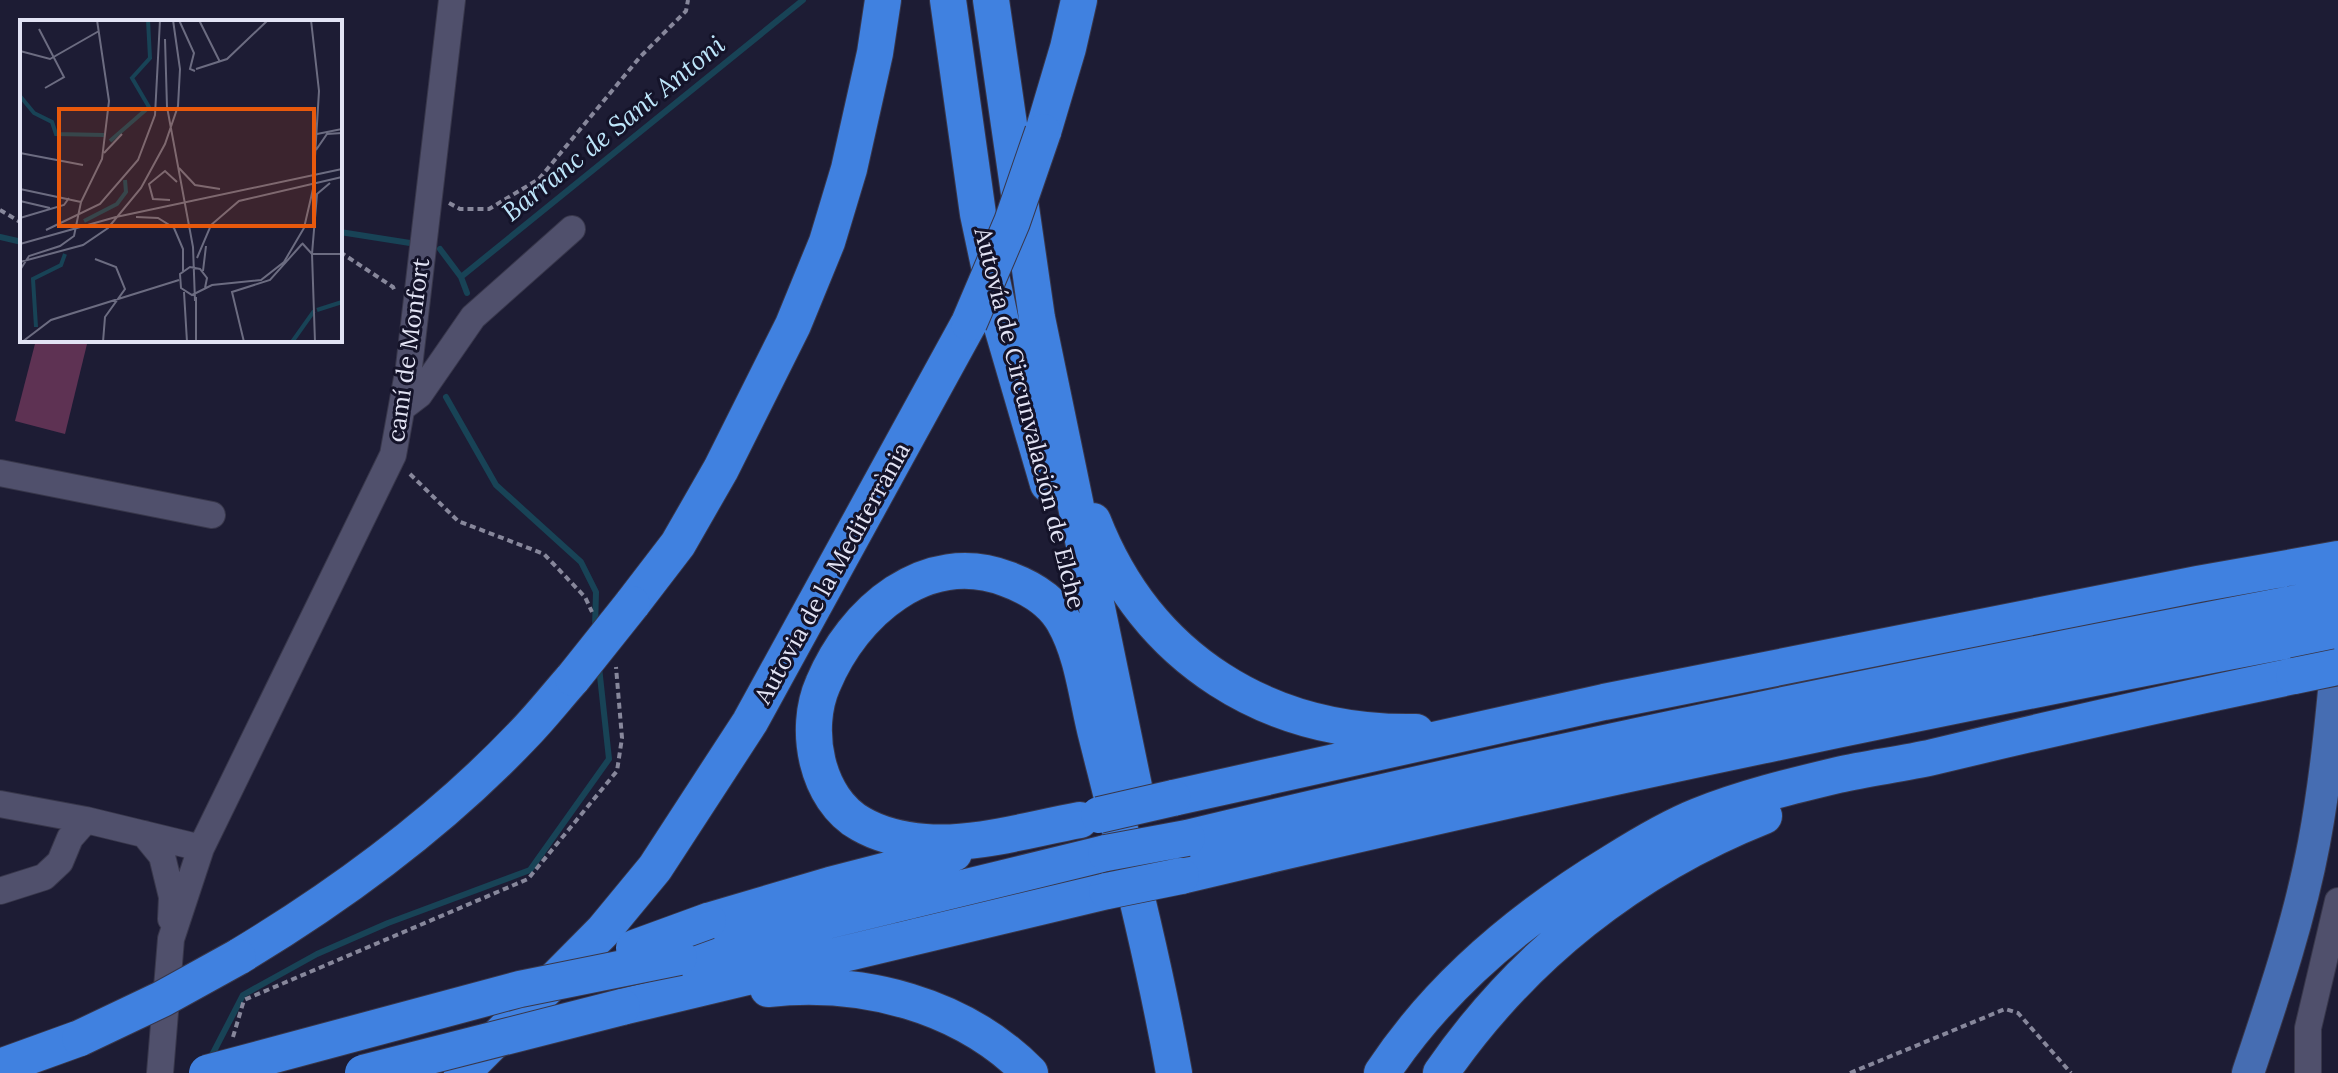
<svg xmlns="http://www.w3.org/2000/svg" width="2338" height="1073" viewBox="0 0 2338 1073" font-family="Lora,serif">
<style>
.green{fill:#5e3253}
.lines{fill:none;stroke-linecap:round;stroke-linejoin:round}
.stream{stroke:#184356;stroke-width:6}
.minor-casing{stroke:#38374b;stroke-width:28}
.major-casing{stroke:#38374b;stroke-width:34}
.highway-casing{stroke:#38374b;stroke-width:38}
.path{stroke:#87879b;stroke-width:4;stroke-dasharray:6 4;stroke-linecap:butt}
.minor{stroke:#50506c;stroke-width:26}
.major{stroke:#466db2;stroke-width:32}
.highway{stroke:#4081e0;stroke-width:36}
.highway-bridge-casing{stroke:#38374b;stroke-width:38;stroke-linecap:butt}
.highway-bridge{stroke:#4081e0;stroke-width:36}
.labels{text-anchor:middle;dominant-baseline:central;stroke-width:6;stroke-linejoin:round;paint-order:stroke}
.street-label{font-size:24px;fill:#e2e3f4;stroke:#141329}
.water-label{font-size:26px;font-style:italic;fill:#bee6fb;stroke:#141329}
.inset-river{fill:none;stroke:#184356;stroke-width:4}
.inset-road{fill:none;stroke:#6c6c81;stroke-width:2}
.view{fill:#e8590c;fill-opacity:0.15;stroke:#e8590c;stroke-width:4}
.inset-edge{fill:none;stroke:#e2e3f4;stroke-width:4}
</style>
<rect width="100%" height="100%" fill="#1d1c34"/>
<path class="green" d="M36,340h36l15,4 -22,90 -50,-13z"/>
<g class="lines">
<path class="stream" d="M340,232l70,11
M0,237l22,5
M440,249l21,28
M467,293l-6,-16 342,-277
M446,397l50,88 85,77 15,30 -1,36
M211,1057l32,-62 74,-41 71,-31 142,-53 79,-111 -10,-92"/>
<defs>
<path id="minor" d="M402,408l17,-13 54,-78 99,-88
M0,473l212,42
M0,804l86,16 115,28
M144,834l18,22 10,41 -1,22
M0,891l44,-14 16,-15 10,-24 16,-18
M160,1073l11,-134 30,-91 192,-393 16,-88 43,-367
M2308,1073v-45l30,-127"/>
<path id="major" d="M2248,1073c25,-75 51,-151 66,-230 12,-64 18,-129 24,-194"/>
<path id="highway" d="M948,0l30,214 24,113 46,157
M991,0l46,318 100,483
M1043,132l25,-84 11,-48
M1093,521c54,138 175,214 323,211
M632,604l46,-60 43,-75 72,-144 34,-83 22,-73 26,-116 8,-53
M1173,798l431,-96 594,-118 140,-25
M1080,820c-50,9 -104,26 -155,22 -22,-2 -45,-7 -64,-18 -45,-25 -58,-95 -38,-140 30,-72 103,-136 184,-105 22,8 45,21 57,43 19,33 23,78 33,116 28,111 57,222 77,335
M1187,838c381,-92 766,-169 1151,-243
M1181,876c383,-92 770,-172 1157,-245
M708,921l122,-36 124,-32
M238,957c103,-62 200,-133 283,-220 19,-19 35,-40 52,-59
M679,957l427,-104
M768,989c95,-10 194,15 262,84
M622,1007l485,-116
M0,1067l80,-29
M462,1073l141,-142 52,-63 95,-146 219,-399
M1382,1073c58,-88 142,-157 231,-211 27,-17 55,-34 85,-46 44,-18 94,-30 140,-41 31,-7 64,-11 95,-18 120,-29 241,-56 361,-81
M1441,1073c80,-116 192,-205 323,-257"/>
</defs>
<use href="#minor" class="minor-casing"/>
<use href="#major" class="major-casing"/>
<use href="#highway" class="highway-casing"/>
<path class="path" d="M449,203l11,6h29l50,-30 101,-122 46,-46 2,-11
M0,210l22,13
M340,252l53,35 2,5
M410,474l48,47 86,33 41,43 7,15
M233,1037l11,-37 284,-121 89,-108 5,-33 -6,-71
M1850,1073l155,-64 13,4 53,60"/>
<use href="#minor" class="minor"/>
<use href="#major" class="major"/>
<use href="#highway" class="highway"/>
<defs>
<path id="highway-bridge" d="M969,323l43,-101 31,-90
M2294,676l44,-9
M573,678l59,-74
M1099,815l74,-17
M1106,853l81,-15
M1107,891l74,-15
M634,948l74,-27
M80,1038l82,-39 76,-42
M207,1073l313,-84 159,-32
M363,1073l259,-66"/>
</defs>
<use href="#highway-bridge" class="highway-bridge-casing"/>
<use href="#highway-bridge" class="highway-bridge"/>
</g>
<g class="labels">
<g class="street-label">
<text transform="translate(408 350) rotate(-82)">camí de Monfort</text>
<text transform="translate(1030 418) rotate(76)">Autovía de Circunvalación de Elche</text>
<text transform="translate(832 573) rotate(-61)">Autovia de la Mediterrània</text>
</g>
<g class="water-label">
<text transform="translate(613 128) rotate(-39)">Barranc de Sant Antoni</text>
</g>
</g>
<g transform="translate(20 20)">
<rect width="322" height="322" fill="#1d1c34"/>
<path class="inset-river" d="M0,76l14,17 18,9 4,12 48,1M90,121l39,-34 -17,-29 18,-20 -2,-38M64,201l33,-17 9,-12 -1,-12M297,290l25,-8M16,307l-3,-48 28,-14 4,-11M272,322l22,-31"/>
<path class="inset-road" d="M159,0l15,33 -4,16 5,2M179,0l21,42M19,9l25,48 -19,11M145,19l2,68 26,140 2,54M0,31l30,8 49,-28M176,49l31,-10 41,-39M297,114l25,-5M296,130l11,-16 15,-1M0,133l63,12M84,133l18,-19M159,148l16,17 25,4M310,163l-13,11 -5,60h30M0,169l61,13M150,180l-17,-1 -4,-15 16,-13 12,11M0,181l30,7M116,197l22,1 16,10 9,21v22M0,198l44,-13 5,-7M26,210l54,-26 38,-44 17,-45 5,-95M282,223l10,11 3,88M0,224l96,-27 226,-48M177,238l14,-33 28,-24 103,-24M75,239l21,8 9,22 -20,28 -2,25M0,242l63,-17 25,-17 33,-40 24,-44 13,-38 2,-37 -7,-49M0,250l9,-14 31,-10 14,-10 7,-34 21,-43 7,-58 -12,-81M183,251l3,-25M185,268l2,-10 -7,-9 -10,-2 -10,7 1,14 11,7 20,-10 49,-5 23,-18 20,-34 9,-39 6,-98 -8,-71M164,272l3,50M176,277v45M2,322l29,-22 128,-40M224,322l-12,-50 38,-12 32,-36"/>
<path class="view" d="M39,89h255v117h-255z"/>
<rect width="322" height="322" class="inset-edge"/>
</g>
</svg>
